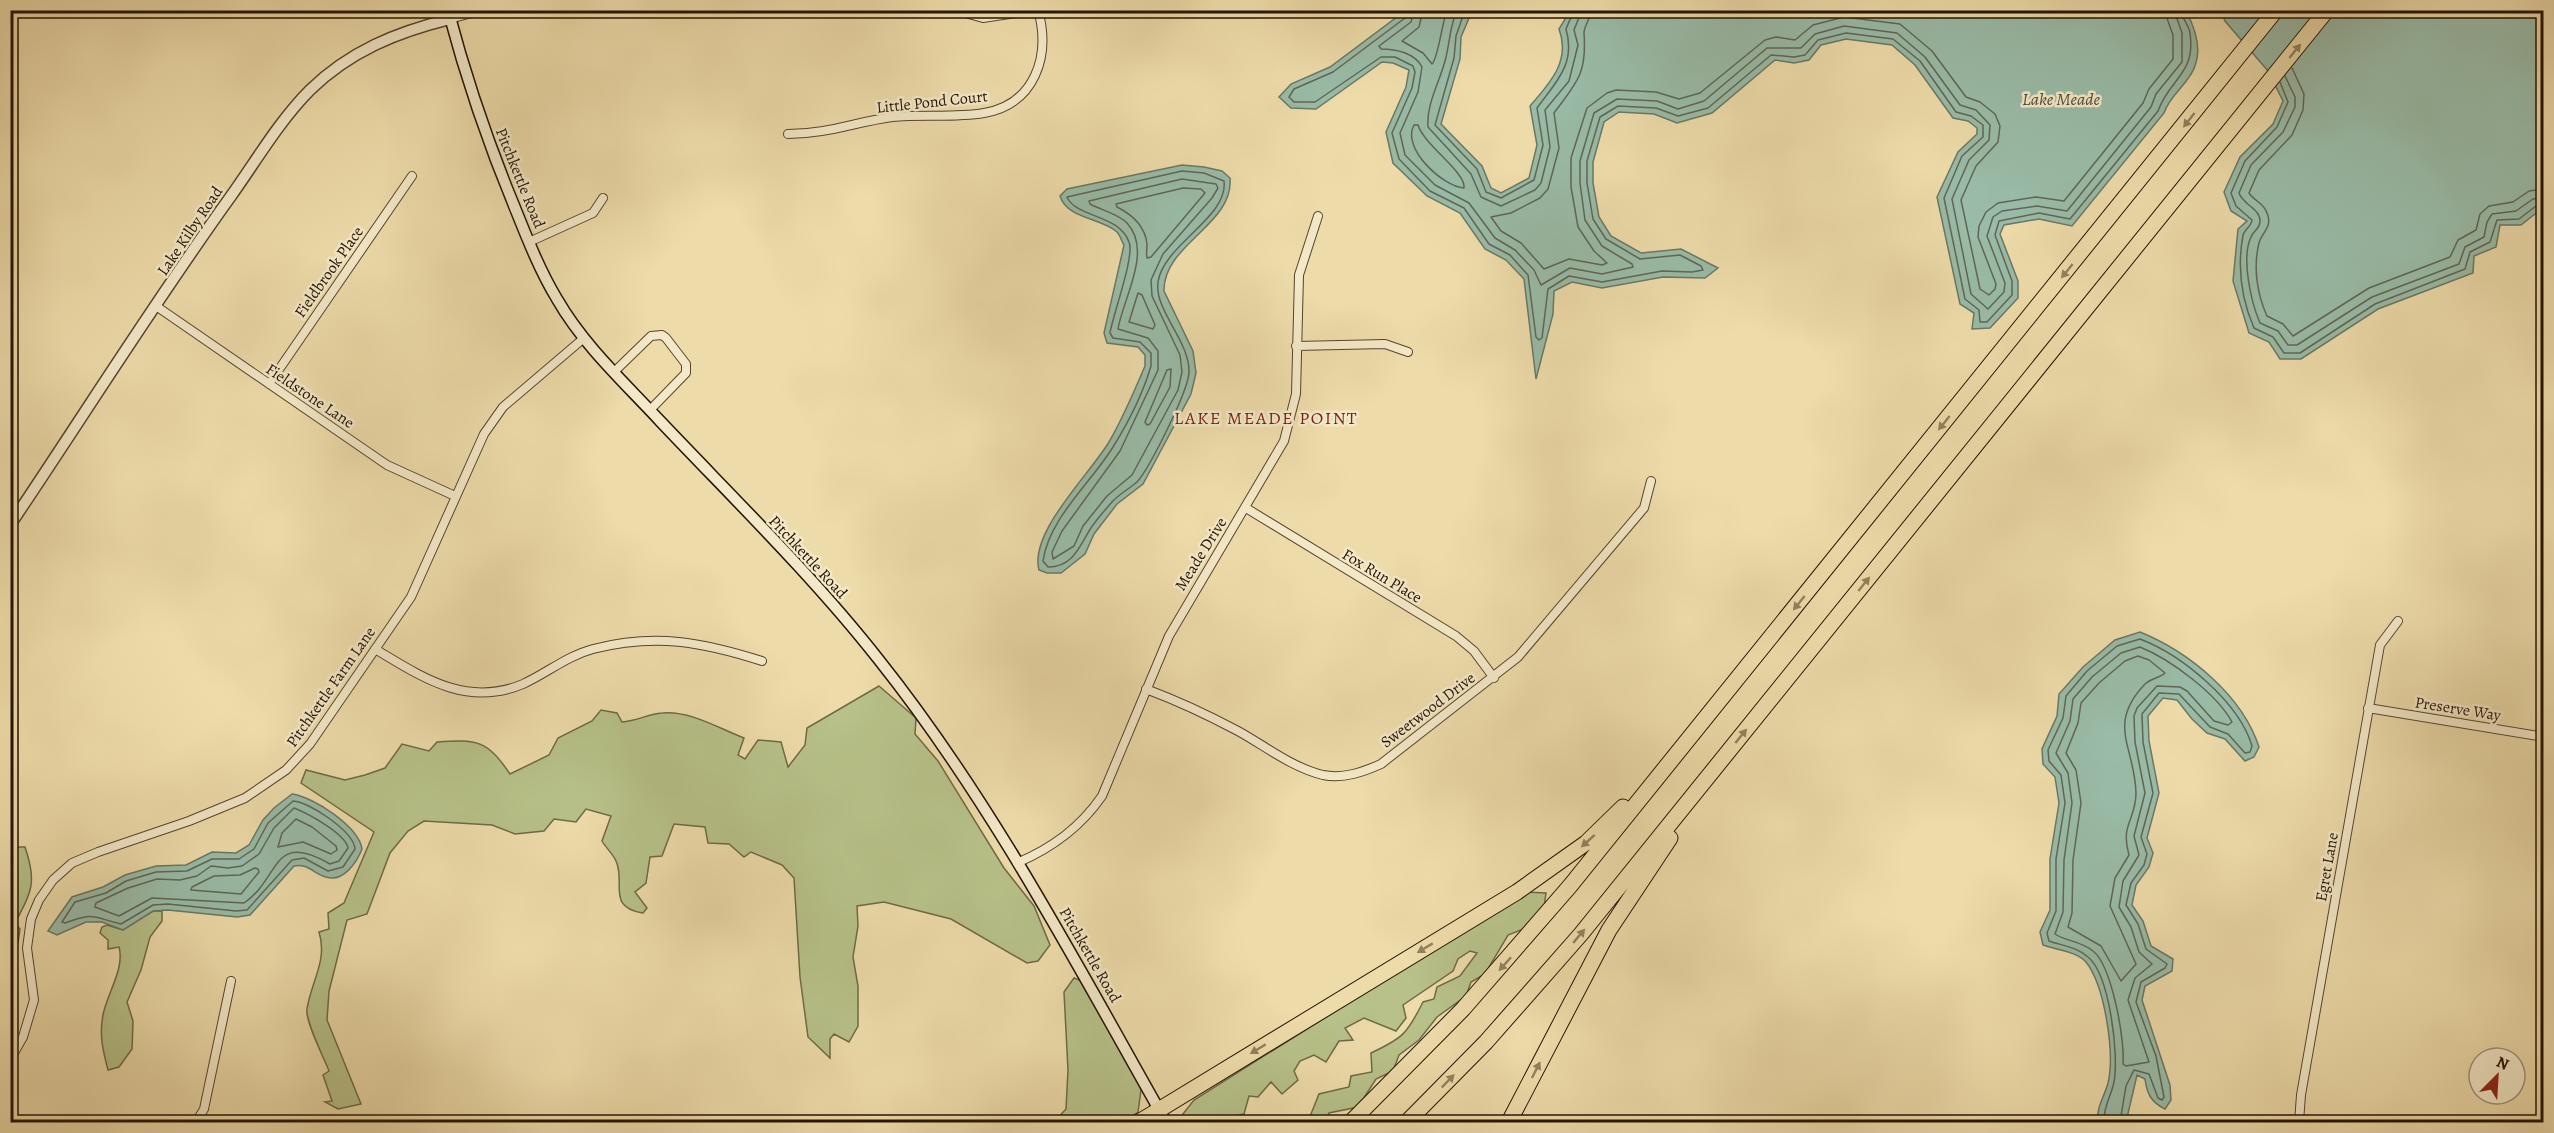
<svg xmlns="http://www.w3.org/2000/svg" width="2554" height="1133" viewBox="0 0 2554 1133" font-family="Alegreya,serif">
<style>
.green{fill:#b7c189;stroke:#6d6a46;stroke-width:1.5}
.water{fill:#99bba7;stroke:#6a7865;stroke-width:1.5}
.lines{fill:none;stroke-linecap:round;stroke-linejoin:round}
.shore{stroke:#5e6755;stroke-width:1.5}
.minor-casing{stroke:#56452c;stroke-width:10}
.tertiary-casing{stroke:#56452c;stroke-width:13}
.secondary-casing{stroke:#231303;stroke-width:13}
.motorway-casing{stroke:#231303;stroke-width:17}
.minor{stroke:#f3e8c7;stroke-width:8}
.tertiary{stroke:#f3e8c7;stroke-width:10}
.secondary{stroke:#f3e8c7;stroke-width:10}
.motorway{stroke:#eddba9;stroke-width:15}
.oneway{fill:#92815e}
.labels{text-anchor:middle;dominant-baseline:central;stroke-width:5;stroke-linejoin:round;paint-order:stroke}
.street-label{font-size:16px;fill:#231303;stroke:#f3e8c7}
.water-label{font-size:18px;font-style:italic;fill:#4c4e3c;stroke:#f3e8c7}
.neighbourhood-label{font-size:18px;letter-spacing:1.5px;fill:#7a1f14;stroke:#f3e8c7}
</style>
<rect width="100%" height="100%" fill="#eddba9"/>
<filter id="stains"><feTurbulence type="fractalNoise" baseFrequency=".00333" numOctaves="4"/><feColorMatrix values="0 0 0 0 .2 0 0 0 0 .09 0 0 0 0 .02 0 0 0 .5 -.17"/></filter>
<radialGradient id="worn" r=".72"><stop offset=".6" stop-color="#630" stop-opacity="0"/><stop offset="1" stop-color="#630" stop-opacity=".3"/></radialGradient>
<path class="green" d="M879,686l37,32 -1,16 23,27 66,107 30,38 16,39 -12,16 -11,2 -76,-44 -67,-17 -27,4 1,20 -5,31 5,29v40l-9,16 -15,-8 -4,5v19l-22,-21 -8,-60 -6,-99 -12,-13 -31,-13 -7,5 -15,-13 -21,-1 -3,-16 -31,-3 -12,32 -12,1 -4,26 -11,9 12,16 -4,5c-37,-6 -17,-30 -27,-52 -3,-7 -10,-13 -14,-20l9,-25 -25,-7 -10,13 -22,-3 -10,12 -29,3 -23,-9 -68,-4 -16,10 -18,22 -23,61 -20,6 -18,71 -2,29 34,84 -23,5 -13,-7 7,-1 -9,-26 6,-4c-5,-13 -24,-50 -22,-62 4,-27 21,-49 12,-77l10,-3 -1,-16 16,-10 30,-71 -73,-49 5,-13 39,10 20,-5 20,-7 17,-24 27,7 8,-9c40,-3 50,-2 73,32l39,-19 9,-17 34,-17 9,-11 16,3 5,9c15,-1 29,-9 41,-9 28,-2 55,15 81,25l-6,17 7,4 13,-19 23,2 7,25 17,-22 2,-17z
M16,847h9c12,35 7,44 -10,76l5,6 -6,41 -3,5 -1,-124z
M1525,892l21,1 -2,14 -18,21 -18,7 -23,39 -14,8 -5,14 -29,21 -18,23 -20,15 -6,16 -17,8 -18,28 -29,6 -4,9h-36v-6l20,3 10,-25 30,-7 2,-11 21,-4 -1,-19c32,-15 36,-19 52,-51l11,-3 3,-12 23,-11 17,-23 -7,-2 -12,8 -5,12 -50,34 3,13 -10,13 -32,-13 -19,10 8,12 -14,1 -13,21 -12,-7 -14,6 -6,10 4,9 -16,14 -11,-12 -13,15 -9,-1 -5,18 -10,2 -9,6h-39l-3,-8 11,-14z
M153,911h9v10l-12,16 -9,33 -14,32 6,19 -1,28 -13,18 -11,3c-5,-19 -9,-35 -5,-55 4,-22 22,-46 16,-68l-11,2v-9l-8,-7 2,-6 5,-2 16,5z
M1074,978l8,3 50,84 9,25 -3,22 -15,10h-69l12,-13 2,-39 -4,-78z"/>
<path class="water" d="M1444,11h28l-11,26 -1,22 -19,65 41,42 9,22 10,5 28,-15 8,-33 -7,-39c20,-23 41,-45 29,-77l11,-18h616c8,15 16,37 9,55 -6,18 -25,28 -31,47l-92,113 -33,-7 -35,6 -4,9 18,47v17l-28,30 -18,1 2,-16 -14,-9 -23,-107 21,-45 19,-18v-6l-9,-7 -15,-3 -38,-53 -23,-20 -46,-6 -25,6 -12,15 -15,3 -19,-3 -63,53 -35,10 -23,-9 -35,-2 -15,10 -11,40v21l6,34 12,19 30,17 40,-4 37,19 -13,10 -42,-1 -61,11 -30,-6 -18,9 -1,23 -17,65 -12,-100 -18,-19 -21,-11 -25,-36 -33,-17 -34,-33 -7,-31 20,-45 3,-17 -16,-7 -11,-1 -66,47 -25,-1 -12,-11 12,-13 39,-17 75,-56z
M2221,11h322v214l-3,-15 -19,15h-21l-4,22 -22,9 -1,17 -95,36 -77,50h-21l-11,-17 -20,-9 -16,-52 5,-52 9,-8 -16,-10 -7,-19 16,-35 33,-33 10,-23 -15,-30 -43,-50z
M1182,165l22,2 18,4 8,7c4,47 -67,66 -66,113l29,60 3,22 -5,21 -48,90 -26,20 -23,30 -9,20 -24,19h-14l-8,-3c-10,-38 51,-96 70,-128 14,-24 25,-50 36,-76v-11l-7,-8 -31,-4 -3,-10 20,-88c-2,-3 -4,-10 -7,-13 -15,-14 -50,-13 -57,-36l7,-7z
M2140,632c49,20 102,63 119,115l-5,10 -9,4 -20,-22 -18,-6 -15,-14 -15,-19 -14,-2 -15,18 1,25 10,52 -12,45 6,15 -4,14 -13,18 -4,20 11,16 8,25 22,13 -1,12 -27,15 -3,14 28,85 1,15 -6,9c-14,-7 -18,-15 -20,-30l-8,-4 -11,47h-28c-2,-15 6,-24 10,-39 7,-29 -3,-97 -22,-121 -10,-11 -30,-12 -43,-17l-3,-13 10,-22v-51l9,-56 -4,-26 -12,-13 -1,-15 15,-33 2,-22 24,-27 32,-27z
M292,794c22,3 67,33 70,55 -5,13 -19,34 -36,28 -12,-3 -18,-14 -32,-11l-44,49 -13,2 -69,-7 -15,1 -30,19 -21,-8h-16l-29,13 -9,-4 24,-34 31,-10 22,-12 31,-9 30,-1 26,-13 24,1 13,-8 14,-25 11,-12z"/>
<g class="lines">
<path class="shore" d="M1407,10l-2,8 -72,54 -39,17 -5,8 5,5h21l66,-45h14l18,9 2,6 -3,16 -20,45 7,26 31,32 34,17 25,36 21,11 18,20 8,62 3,3 3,-2 6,-49 21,-13 33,6 60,-11 30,1 11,-2 -2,-4 -21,-11 -40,4 -34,-20 -13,-20 -6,-36v-22l13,-44 18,-11 38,2 22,8 30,-8 63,-53 23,2 11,-2 13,-15 28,-7 47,6 27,22 36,51 15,4 12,9v12l-21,19 -18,42 21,101 14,11 1,12h7l25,-27v-14l-17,-46 4,-14 40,-8 31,6 88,-108c12,-33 38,-37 32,-78 -1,-8 -8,-14 -9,-23
M1414,10l-3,12 -32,24 2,3c15,0 34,4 41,18l-4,25 -18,41 5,22 30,30 34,18 26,35 20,12 19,20 7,15 29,-17 32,6 31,-7 -1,-3 -30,-18 -17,-26 -5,-37v-22l14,-48 23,-14 40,2 21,8 26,-8 63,-53h34l14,-14 29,-8 53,7 28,24 35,48 16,5 14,15 -1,15 -20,20 -17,39 19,95 17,15 16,-17 1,-9 -18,-47 6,-19 9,-6 35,-5 30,5 84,-104 5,-13 26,-32v-29l-8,-23
M1423,10l-4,17 -17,14 21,12 9,11c6,-5 10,-41 15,-54
M1457,10c-7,16 -7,30 -11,47 -5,23 -20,46 -18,70l43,47 10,23 20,9 34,-16 6,-7 9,-36 -5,-37 24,-29 9,-36 -4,-15 8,-20
M1465,10l-9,26 -2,22 -19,67 42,44 9,23 15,6 33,-18 9,-35 -6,-37c19,-26 39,-44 29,-79l8,-19
M1591,10c0,8 -7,16 -7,23 3,41 -7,49 -30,80l5,35 -11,41 -8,9 -29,15 -20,4 10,14 20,12 23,26 25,-10 33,6 5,-2 -13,-12 -16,-24 -7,-40v-29l16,-50 20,-15 9,-3 40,2 23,7 21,-6 65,-53 11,-3 19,3 18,-15 31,-8 56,7 32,27 34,46 14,5 15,12 5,12 -2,16 -22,24 -15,34 19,89 9,6 6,-6 1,-5 -18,-47 1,-11 7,-14 12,-9 38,-6 28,4 79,-98 6,-14 24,-30v-24l-9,-25
M2292,68l12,26 -1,16 -11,25 -33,35 -10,23c5,8 15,10 18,20 6,14 -5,19 -8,30 -6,24 -2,51 8,73l16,8 10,12 76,-48 81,-31 8,-17 18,-10 4,-16 9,-8 24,-4 16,-11 15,-2
M2285,76l10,21v10l-12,25 -32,33 -12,28c4,12 21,15 21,28 0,8 -6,9 -9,16 -10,21 0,65 9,86l18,8 10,14h9l75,-48 87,-33 6,-17 19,-10 3,-15 5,-8 24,-3 17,-12 11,-1
M2280,82l8,20 -11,25 -32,34 -14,32 5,13 16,14c-1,7 -7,9 -9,15 -6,33 -2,63 11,93l19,9 11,16h16l75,-49 90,-35 5,-17 20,-10 7,-22 22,-1 17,-13h8
M1414,125h4c6,20 48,47 46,63 -22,-2 -63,-40 -50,-63z
M1182,171l22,2 20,8c5,36 -61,64 -66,101 -4,28 31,58 31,89 1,17 -40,98 -52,111 -8,7 -18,12 -25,20 -8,9 -17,19 -23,29 -10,17 -17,36 -41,36l-5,-6c6,-43 48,-78 70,-114 15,-24 30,-54 38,-81v-13l-11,-11 -27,-4 -3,-5c3,-19 25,-77 19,-91 -10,-28 -53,-24 -62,-45z
M1182,179l34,5 2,4 -6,10 -49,56 -12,26 1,16 28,59 2,17 -4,18 -46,85 -25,21 -24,30 -9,20 -21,13 -1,-7 10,-21 58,-80 38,-81v-19l-10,-13 -30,-9c5,-31 35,-78 9,-106 -8,-9 -26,-13 -37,-19l-1,-3z
M1183,188l18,1 4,4 -54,64 -4,1c-1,-5 0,-9 0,-14 -2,-18 -16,-30 -30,-37l-1,-3z
M1138,293l4,2 13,30 -2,4 -24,-7z
M1171,369l-1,18 -20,37 -3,1 -2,-3 22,-52z
M2140,647c30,12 77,47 92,75l-4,3 -14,-4 -27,-30 -7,-4 -23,-1 -20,22 -3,8 1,26 10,51 -11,43 5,19 -16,26 -4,26 12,20 8,25 13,12 -17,14 -7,22 21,62 -23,4 -3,-2c2,-24 -11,-98 -30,-113 -12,-10 -28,-10 -38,-17l8,-22 1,-52 8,-57 -4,-30 -12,-20 14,-32 3,-22 19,-22 29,-24z
M2138,656l11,4 16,13c-5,5 -14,5 -20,11 -39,41 -10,63 -9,109 0,27 -16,31 -7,62l-14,23 -5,28 26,58 -15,17 -20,-35 -33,-19 4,-14 1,-53 8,-57 -5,-33 -10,-17 12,-30 3,-20 18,-20 26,-22z
M293,801c17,1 61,31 62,48l-12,18 -15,4 -24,-13 -12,2 -45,50 -11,1 -68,-7 -15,1 -32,19c-29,-7 -25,-12 -56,-1l-3,-1 13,-20 31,-9 20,-12 30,-9 31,-1 25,-12h27l15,-10 14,-26z
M294,808c13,5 52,26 54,40l-9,13 -9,3c-59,-34 -49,14 -86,39l-92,-5 -33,18 -24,-9 1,-4 32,-15 29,-9 23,1 17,-4 14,-10 17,2 14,-2 17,-12 15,-26z
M296,819l16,8 24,19 1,4 -6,4 -28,-12 -25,5 4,-14z
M255,868l3,1 1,3 -18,22 -50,-4 1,-3 22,-11 26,-1z
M2104,1122c-1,-15 7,-25 10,-40 5,-26 -4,-107 -26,-125 -11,-10 -25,-11 -39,-16l-2,-8 9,-22v-52l9,-56 -4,-28 -12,-14 -1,-11 15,-32 3,-22 21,-25 30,-25 23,-7c42,16 99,63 112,107l-2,6 -5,1 -17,-19 -18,-7 -31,-33 -20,-1 -17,21 1,28 10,51 -12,44 6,17 -3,11 -13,18 -5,22 12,19 8,25 21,15 -2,4 -24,14 -5,20 20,54 8,41 -2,3 -4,-2 -9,-24 -15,-4 -8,16 -6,36"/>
<defs>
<path id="minor" d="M954,10l29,8 53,-8
M450,19l32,-9
M788,134c39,0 67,-12 104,-17 30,-3 62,1 92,-4 51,-9 67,-57 54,-103
M529,242l64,-29 10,-15
M156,306l231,159 68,31
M1296,346l89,-2 23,8
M614,372l37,-36 11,-1 4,3 20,26v9l-36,37
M269,384l143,-208
M1246,508l210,128 18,15 20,27
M375,649c47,28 91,59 148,35 24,-11 44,-28 70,-35 63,-16 109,-7 169,12
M1146,689c32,12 62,26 92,42 27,15 55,37 85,44 21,4 40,-3 58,-11l137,-107 126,-149 7,-27
M2368,708l176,29
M1017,863c35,-15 63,-35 85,-67l67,-160 115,-195 12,-47 3,-119 19,-59
M10,1060l13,-23 11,-37 -7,-52 4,-29 8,-19 14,-20 19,-17 26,-11 91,-31 56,-23 41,-28 24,-26 101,-147 73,-163 19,-27 81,-69
M196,1122l8,-13 27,-128
M2299,1122l2,-27 79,-450 18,-24"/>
<path id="tertiary" d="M10,525c74,-110 144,-222 221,-329 25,-35 49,-76 79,-106 40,-39 87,-58 140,-71"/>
<path id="secondary" d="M448,10c18,68 40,133 67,198 12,30 25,63 42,91 27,47 68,84 104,123 74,78 152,154 218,238 113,142 198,305 287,462"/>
<path id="motorway" d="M1139,1122l378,-230 69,-49 37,-36
M1351,1122l112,-113 107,-123 706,-876
M1407,1122l79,-80 95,-108 746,-924
M1509,1122l100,-192 61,-92"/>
</defs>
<use href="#minor" class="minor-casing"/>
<use href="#tertiary" class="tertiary-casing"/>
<use href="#secondary" class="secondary-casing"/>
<use href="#motorway" class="motorway-casing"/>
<use href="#minor" class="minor"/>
<use href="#tertiary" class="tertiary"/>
<use href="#secondary" class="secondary"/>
<use href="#motorway" class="motorway"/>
</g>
<defs><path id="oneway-solid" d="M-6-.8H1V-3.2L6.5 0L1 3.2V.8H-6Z" transform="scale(1.5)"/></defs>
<g class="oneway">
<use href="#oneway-solid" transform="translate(2295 51) rotate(-51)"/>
<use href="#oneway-solid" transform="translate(2189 120) rotate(128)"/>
<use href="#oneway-solid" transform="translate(2067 271) rotate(129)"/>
<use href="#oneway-solid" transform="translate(1944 423) rotate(129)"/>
<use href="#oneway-solid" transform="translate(1864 584) rotate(-51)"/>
<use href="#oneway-solid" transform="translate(1799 603) rotate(129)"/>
<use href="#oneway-solid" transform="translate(1741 736) rotate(-51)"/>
<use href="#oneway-solid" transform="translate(1588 841) rotate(138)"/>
<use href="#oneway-solid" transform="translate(1579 936) rotate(-50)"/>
<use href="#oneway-solid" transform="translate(1425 948) rotate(149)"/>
<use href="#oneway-solid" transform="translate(1505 964) rotate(132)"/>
<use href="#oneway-solid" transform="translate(1258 1049) rotate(149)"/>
<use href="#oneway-solid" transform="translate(1536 1070) rotate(-63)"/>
<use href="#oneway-solid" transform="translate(1448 1081) rotate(-46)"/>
</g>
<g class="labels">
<g class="street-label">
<text transform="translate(932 102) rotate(-6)">Little Pond Court</text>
<text transform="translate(520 178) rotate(68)">Pitchkettle Road</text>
<text transform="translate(190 231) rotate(-56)">Lake Kilby Road</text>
<text transform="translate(329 272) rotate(-55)">Fieldbrook Place</text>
<text transform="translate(310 396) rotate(34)">Fieldstone Lane</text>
<text transform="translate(1201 554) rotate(-58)">Meade Drive</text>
<text transform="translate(808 557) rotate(47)">Pitchkettle Road</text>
<text transform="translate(1382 576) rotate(31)">Fox Run Place</text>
<text transform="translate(331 687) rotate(-55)">Pitchkettle Farm Lane</text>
<text transform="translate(2458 709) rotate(9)">Preserve Way</text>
<text transform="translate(1428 710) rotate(-37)">Sweetwood Drive</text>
<text transform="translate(2327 867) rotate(-80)">Egret Lane</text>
<text transform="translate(1090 955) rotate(60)">Pitchkettle Road</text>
</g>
<g class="water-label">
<text x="2061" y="99">Lake Meade</text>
</g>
<g class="neighbourhood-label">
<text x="1266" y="418">LAKE MEADE POINT</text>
</g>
</g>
<rect width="2554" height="1133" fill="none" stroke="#eddba9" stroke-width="36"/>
<rect x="12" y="12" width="2530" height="1109" fill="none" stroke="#231303" stroke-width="3"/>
<rect x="18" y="18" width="2518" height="1097" fill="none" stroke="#231303" stroke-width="1.5"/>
<g transform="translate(2497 1076) rotate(24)"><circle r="28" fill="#f3e8c7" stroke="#a09379" stroke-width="1.5"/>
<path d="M0-4.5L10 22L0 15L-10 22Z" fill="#8f2418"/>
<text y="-9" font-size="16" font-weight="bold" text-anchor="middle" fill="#231303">N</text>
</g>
<rect width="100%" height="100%" filter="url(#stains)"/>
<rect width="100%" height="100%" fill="url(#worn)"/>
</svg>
